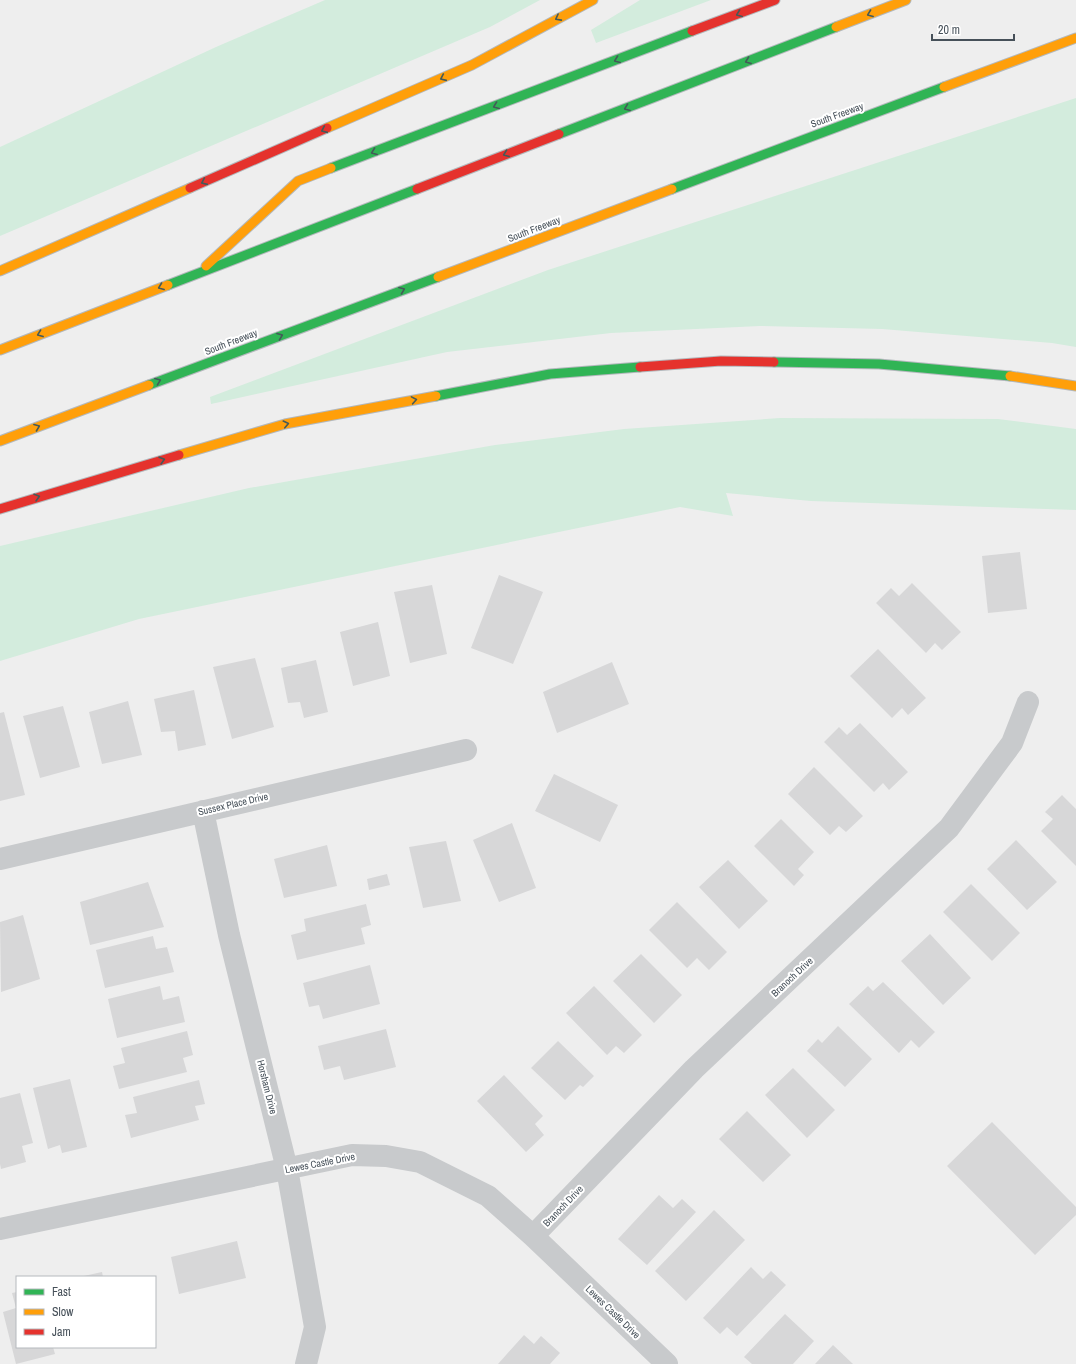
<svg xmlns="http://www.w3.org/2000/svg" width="1076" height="1364" viewBox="0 0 1076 1364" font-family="'Archivo Narrow',sans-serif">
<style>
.green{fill:#d3ecdd}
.building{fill:#d7d7d8}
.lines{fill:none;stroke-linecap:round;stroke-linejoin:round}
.fast-casing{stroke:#b3b8bc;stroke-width:11}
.slow-casing{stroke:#b3b8bc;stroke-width:11}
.jam-casing{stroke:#b3b8bc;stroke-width:11}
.street{stroke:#c8cacc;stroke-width:22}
.fast{stroke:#30b455;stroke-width:9}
.slow{stroke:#ff9f0a;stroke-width:9}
.jam{stroke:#e5322d;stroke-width:9}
.oneway{stroke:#445a59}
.labels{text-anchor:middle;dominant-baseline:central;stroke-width:4;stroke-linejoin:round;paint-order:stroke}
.street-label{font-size:10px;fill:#465059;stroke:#fff}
</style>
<rect width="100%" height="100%" fill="#eee"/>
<path class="green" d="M325,0h215l-50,27 -490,209v-89l216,-100z
M640,0h71l-115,43 -5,-13z
M1076,98v249l-24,-4 -170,-14 -122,-3 -149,7 -164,19 -236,52 -1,-7 338,-127z
M780,418l218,1 78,10v81l-265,-9 -85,-8 7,23 -53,-9 -541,112 -139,42v-115l249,-58 246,-43 129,-16z"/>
<path class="building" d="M1020,552l7,57 -39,4 -6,-57z
M499,575l44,17 -30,72 -42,-16z
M912,583l49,49 -19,18 -7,-7 -9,10 -50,-50 15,-15 8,8z
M432,585l15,69 -37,9 -16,-71z
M378,622l12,54 -37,10 -13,-54z
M878,649l48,49 -18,17 -6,-7 -10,10 -42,-42z
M255,658l19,69 -42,12 -19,-72z
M316,660l12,52 -24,6 -4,-16 -12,1 -7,-35z
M612,662l17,42 -72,29 -14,-41z
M194,690l12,55 -28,6 -3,-20 -14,1 -7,-33z
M128,701l14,54 -40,9 -13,-52z
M63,706l17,61 -40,11 -17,-62z
M4,712l21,83 -25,6v-88z
M860,723l48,49 -19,18 -6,-7 -9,9 -50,-50 15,-15 8,8z
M814,767l49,49 -17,16 -7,-6 -9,9 -42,-41z
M554,774l64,31 -18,37 -65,-31z
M1062,795l14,14v57l-35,-35 12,-12 -8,-7z
M781,819l33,33 -16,17 6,6 -10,11 -40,-40z
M512,823l24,65 -37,14 -26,-62z
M1016,840l41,42 -30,28 -40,-41z
M446,841l15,60 -38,7 -14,-61z
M327,845l10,41 -53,12 -10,-39z
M728,860l40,41 -29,28 -40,-42z
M387,874l3,11 -21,5 -2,-11z
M148,882l16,45 -74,18 -10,-43z
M971,884l49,49 -28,28 -49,-49z
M677,902l50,50 -18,18 -12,-12 -10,10 -38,-38z
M366,904l5,21 -10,3 4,16 -68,16 -6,-25 15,-4 -2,-12z
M23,915l17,64 -39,13 -1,-70z
M930,934l41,44 -28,27 -42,-44z
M153,936l3,13 11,-2 7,25 -69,16 -9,-38z
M641,954l41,41 -28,28 -41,-42z
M370,965l10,39 -57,15 -4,-14 -10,2 -6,-24z
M883,982l52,50 -16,16 -8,-8 -12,13 -50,-49 19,-18 5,5z
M160,986l3,14 16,-4 6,26 -68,16 -9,-39z
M594,986l48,49 -18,18 -8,-7 -9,9 -41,-42z
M838,1026l34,33 -27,28 -38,-36 11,-12 4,4z
M386,1029l10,38 -52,13 -4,-14 -16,4 -6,-24z
M187,1031l6,24 -10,3 4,14 -68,17 -6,-23 12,-3 -4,-15z
M558,1041l36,35 -11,11 -3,-2 -15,15 -34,-32z
M793,1068l42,42 -28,28 -42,-43z
M504,1075l39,41 -8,8 9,11 -18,17 -49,-51z
M70,1079l17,68 -25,6 -2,-8 -12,4 -15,-61z
M199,1080l6,24 -10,2 4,14 -68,18 -6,-23 12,-2 -4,-16z
M20,1093l13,50 -11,3 4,16 -25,7 -1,-5v-66z
M747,1111l44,44 -28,27 -44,-43z
M992,1122l84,85v8l-41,40 -88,-89z
M659,1195l14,13 9,-9 14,13 -49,53 -29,-26z
M714,1210l31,30 -59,61 -31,-30z
M237,1241l9,37 -67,16 -8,-37z
M751,1267l12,12 8,-8 15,14 -49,51 -10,-9 -7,7 -17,-16z
M102,1272l1,5h-19v-1z
M17,1292v55h36l2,7 -39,10 -13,-52 13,-4 -4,-15z
M785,1314l29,27 -21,23h-41l-8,-7z
M524,1335l10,9 7,-8 19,17 -10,11h-52z
M833,1345l20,19h-38z"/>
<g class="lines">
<defs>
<path id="fast" d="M559,134l277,-107
M331,168l361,-137
M672,189l272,-102
M168,285l249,-96
M774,362l105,2 131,12
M149,385l289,-108
M436,396l114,-22 90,-7"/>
<path id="slow" d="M836,27l70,-27
M944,87l132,-49
M327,128l145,-63 121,-65
M206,266l92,-85 33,-13
M0,271l190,-83
M438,277l234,-88
M0,350l168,-65
M1010,376l66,10
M0,441l149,-56
M179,455l106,-31 151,-28"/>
<path id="jam" d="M692,31l83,-31
M190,188l137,-60
M417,189l142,-55
M640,367l81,-6 53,1
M0,509l179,-54"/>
</defs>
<use href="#fast" class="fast-casing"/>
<use href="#slow" class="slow-casing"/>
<use href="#jam" class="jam-casing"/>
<path class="street" d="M203,811l26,124 58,234 28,158 -9,37
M0,859l466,-109
M0,1229l352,-74 34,1 34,6 68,34 45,40 134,128
M533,1236l161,-167 255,-241 63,-85 16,-41"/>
<use href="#fast" class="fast"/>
<use href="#slow" class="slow"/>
<use href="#jam" class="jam"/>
</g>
<defs><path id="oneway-chevron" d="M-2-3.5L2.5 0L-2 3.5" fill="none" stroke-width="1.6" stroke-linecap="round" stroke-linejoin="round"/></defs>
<g class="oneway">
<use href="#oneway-chevron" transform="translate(739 14) rotate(159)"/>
<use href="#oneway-chevron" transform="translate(870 14) rotate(159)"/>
<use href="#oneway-chevron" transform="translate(558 18) rotate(152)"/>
<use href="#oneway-chevron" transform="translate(617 60) rotate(159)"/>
<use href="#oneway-chevron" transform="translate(748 61) rotate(159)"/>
<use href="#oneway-chevron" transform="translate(443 78) rotate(156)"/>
<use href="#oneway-chevron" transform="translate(496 106) rotate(159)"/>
<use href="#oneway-chevron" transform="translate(627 108) rotate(159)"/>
<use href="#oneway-chevron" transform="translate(324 130) rotate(156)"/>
<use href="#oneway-chevron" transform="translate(374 152) rotate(159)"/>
<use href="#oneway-chevron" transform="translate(506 154) rotate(159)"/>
<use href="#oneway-chevron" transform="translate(204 182) rotate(156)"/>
<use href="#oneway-chevron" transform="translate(161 287) rotate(159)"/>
<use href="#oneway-chevron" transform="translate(402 290) rotate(-21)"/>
<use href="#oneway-chevron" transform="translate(40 334) rotate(159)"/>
<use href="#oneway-chevron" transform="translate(280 336) rotate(-21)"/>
<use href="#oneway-chevron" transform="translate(158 381) rotate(-21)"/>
<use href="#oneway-chevron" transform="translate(414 400) rotate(-10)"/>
<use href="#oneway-chevron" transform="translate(286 424) rotate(-13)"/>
<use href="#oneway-chevron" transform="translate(37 427) rotate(-21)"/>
<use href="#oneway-chevron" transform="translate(162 460) rotate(-16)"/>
<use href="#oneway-chevron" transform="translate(37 497) rotate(-16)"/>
</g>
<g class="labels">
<g class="street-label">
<text transform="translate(837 115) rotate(-20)">South Freeway</text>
<text transform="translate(534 229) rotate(-21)">South Freeway</text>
<text transform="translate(231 342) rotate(-21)">South Freeway</text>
<text transform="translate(233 804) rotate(-13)">Sussex Place Drive</text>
<text transform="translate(792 977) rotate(-43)">Branoch Drive</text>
<text transform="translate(267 1087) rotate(76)">Horsham Drive</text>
<text transform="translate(320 1163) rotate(-11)">Lewes Castle Drive</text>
<text transform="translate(563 1206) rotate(-46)">Branoch Drive</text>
<text transform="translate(613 1312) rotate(44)">Lewes Castle Drive</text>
</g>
</g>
<rect x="16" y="1276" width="140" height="72" fill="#ffffff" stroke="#b5b9bd"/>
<rect x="24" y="1289" width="20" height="6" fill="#30b455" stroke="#b5b9bd"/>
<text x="52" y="1296" font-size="12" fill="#465059">Fast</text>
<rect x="24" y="1309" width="20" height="6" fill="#ff9f0a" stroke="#b5b9bd"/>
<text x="52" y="1316" font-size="12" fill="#465059">Slow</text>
<rect x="24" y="1329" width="20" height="6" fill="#e5322d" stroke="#b5b9bd"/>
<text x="52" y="1336" font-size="12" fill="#465059">Jam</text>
<path d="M932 34v6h82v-6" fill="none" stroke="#465059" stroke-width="2"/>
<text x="938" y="34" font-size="12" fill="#465059" stroke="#ffffff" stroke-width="3" paint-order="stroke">20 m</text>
</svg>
